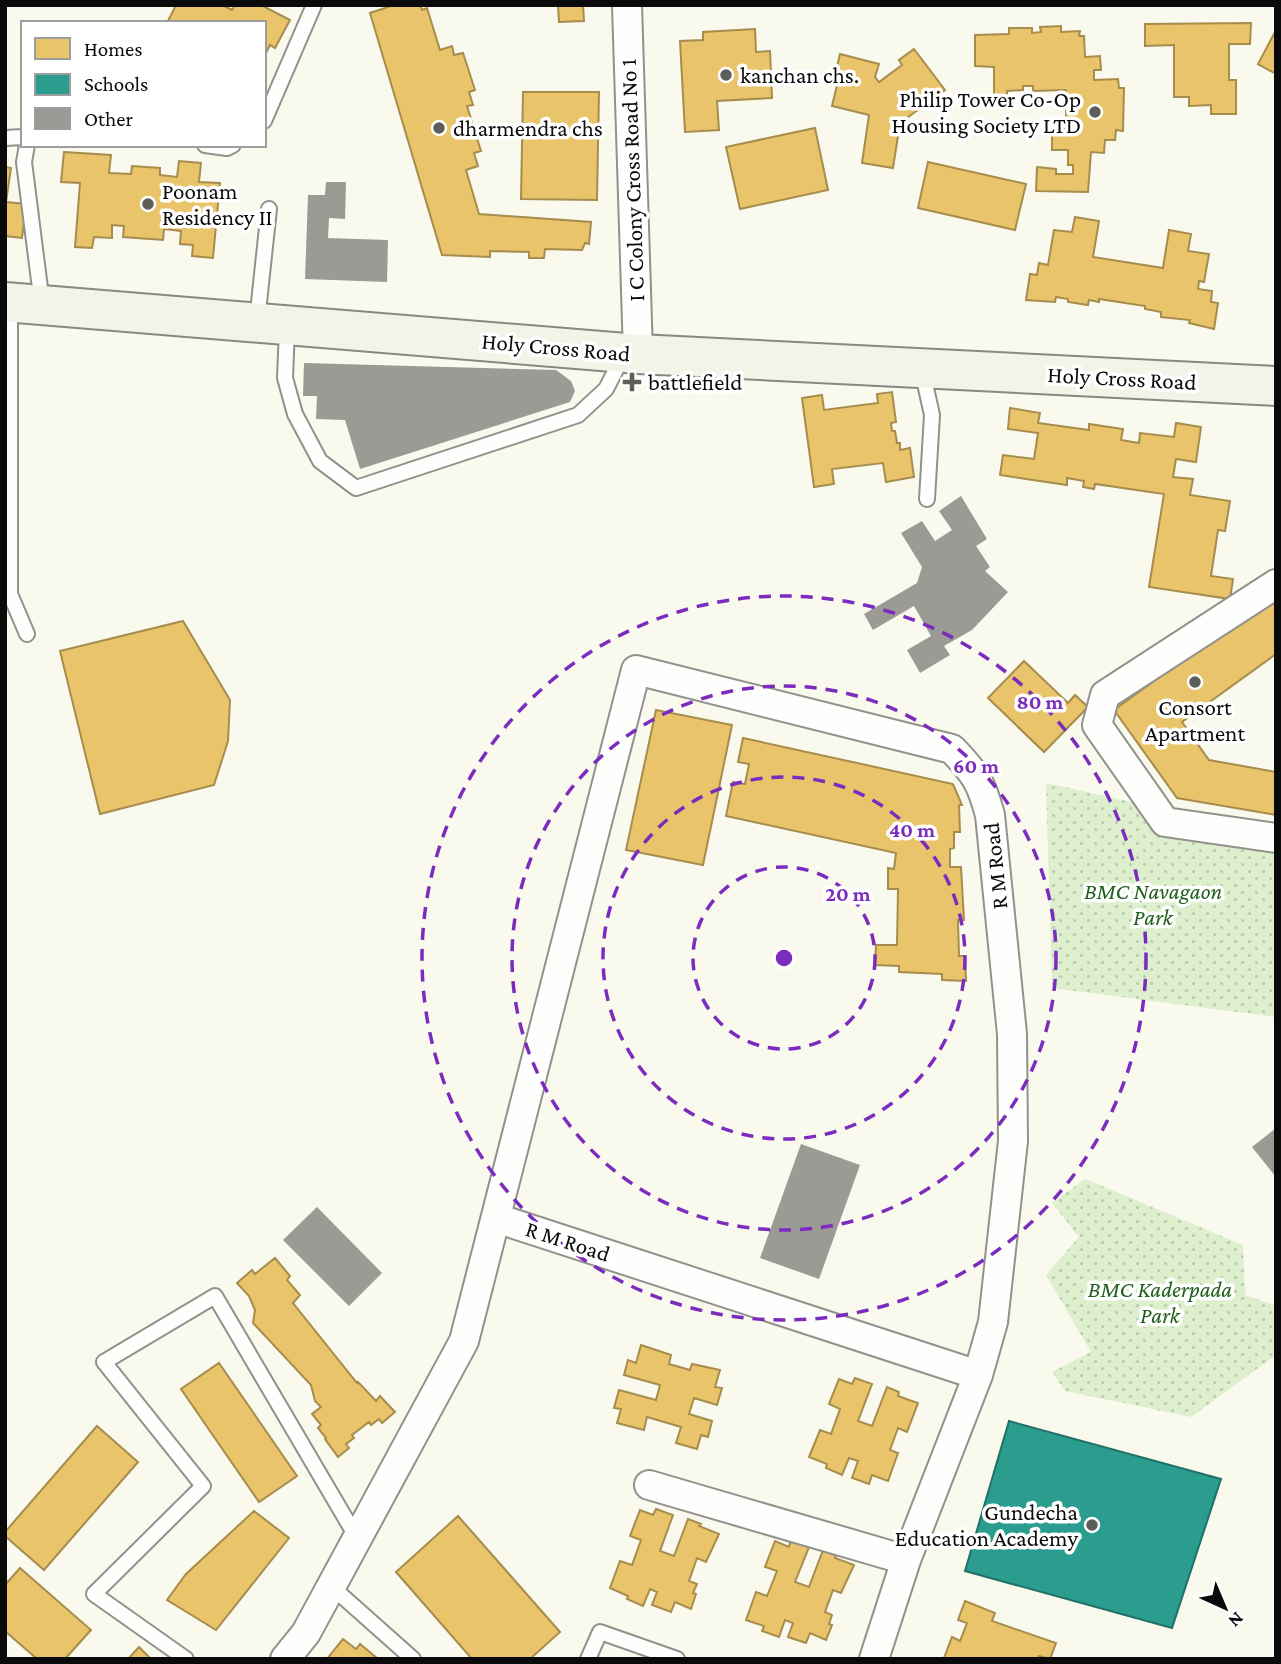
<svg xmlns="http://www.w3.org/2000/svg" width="1281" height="1664" viewBox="0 0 1281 1664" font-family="'Crimson Pro',serif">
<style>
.green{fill:url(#green-dots)}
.homes{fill:#e9c46a;stroke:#a68c4d;stroke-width:2}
.schools{fill:#2a9d8f;stroke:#207167;stroke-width:2}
.building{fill:#9b9a94}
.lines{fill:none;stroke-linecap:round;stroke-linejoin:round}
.lane-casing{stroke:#92928c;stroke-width:18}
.street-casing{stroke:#92928c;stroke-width:32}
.secondary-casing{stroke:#888883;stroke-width:42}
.lane{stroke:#fefefc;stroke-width:14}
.street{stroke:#fefefc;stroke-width:28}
.secondary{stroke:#f3f4e7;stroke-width:38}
.ring{fill:none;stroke:#7b2cbf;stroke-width:3.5;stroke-dasharray:12 9}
.poi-dot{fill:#5e5e59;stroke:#fff;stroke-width:2.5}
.labels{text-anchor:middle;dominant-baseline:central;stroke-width:7;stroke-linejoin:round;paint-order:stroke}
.poi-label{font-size:23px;fill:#0a0a0a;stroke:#fff;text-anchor:start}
.street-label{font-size:23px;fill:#0a0a0a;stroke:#fff}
.park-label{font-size:23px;font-style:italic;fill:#205f1c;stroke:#fff}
.centre{fill:#7b2cbf;stroke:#fff;stroke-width:3.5}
.ring-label{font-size:21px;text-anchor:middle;font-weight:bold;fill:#7b2cbf;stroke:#fff;stroke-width:7;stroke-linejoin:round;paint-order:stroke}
</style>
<defs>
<pattern id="green-dots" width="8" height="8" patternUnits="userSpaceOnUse" patternTransform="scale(1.75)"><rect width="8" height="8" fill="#ddefcd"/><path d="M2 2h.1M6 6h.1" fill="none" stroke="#bcccaf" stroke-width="1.8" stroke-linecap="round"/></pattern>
</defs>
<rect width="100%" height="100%" fill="#f9f9ed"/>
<path class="green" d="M1046,783l230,51v183l-224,-29z
M1085,1179l158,66 2,50 31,11v49l-85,62 -126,-26 -13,-19 39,-20 -45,-77 33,-38 -27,-34z"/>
<path class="homes" d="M176,5h46l10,5 3,-5h26l29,15 -15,28 -5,-3 -6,12v-34h-97z
M394,5h26l2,5 5,-2 13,42 12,-4 2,9 9,-2 12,37 -6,2 4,13 -6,1 14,45 -7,2 4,13 -12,4 13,44 112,8 -2,22 -4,-1 -3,7 -37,-1 -1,9h-15v-6l-39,-1v6l-48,-2 -72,-242z
M558,5h25l1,16 -25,1z
M1251,23l-1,21h-21v36h7v34h-25v-9l-22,1v-9h-15v-52l-29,1v-22z
M1061,26v6l19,-1 -1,5h5l1,21 15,-1 1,14h-7v10l24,-1 1,9h5l-1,43 -7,-1 -1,10h-10l-1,13 -13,-1 -3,40 -52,-1 1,-24 19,2v5h17v-9h-5v-15h-16v-21h14v-39l-33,1v-5h-10v4l-16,1v4h-13v-28l-19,-1v-31l34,-1v-6h23v5l9,-1 -1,-5z
M755,29l1,23 14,-1 2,47 -55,3 2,29 -34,2 -5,-91 23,-1v-8z
M1276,30v44l-18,-10z
M914,49l31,41 -45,33 -7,45 -31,-5 7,-48 -37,-9 6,-25 -4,-1 6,-26 39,10 -4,13 4,5 23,-17 -3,-5z
M523,92h76l-2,108 -76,-1z
M815,128l13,62 -88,19 -14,-62z
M64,152l47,3 -2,18 22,1 1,-8 28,2v7l17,2 2,-16 22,2 -2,19 21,1 -7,75 -21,-2 1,-11 -13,-1 1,-13 -17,-2 -1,11 -40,-3 1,-11 -12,-1v13l-18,-1 -2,11 -17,-1 5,-64 -19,-1z
M928,162l98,22 -11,46 -97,-22z
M5,167l6,1 -5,34 20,2 -4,34 -17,-2z
M1075,217l24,4 -6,36 70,11 6,-38 22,4 -3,17 21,3 -5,28 -5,-1 -1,8 14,2 -1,11 7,1 -4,26 -25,-6 1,-3 -29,-3v-5l-16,-3v-3l-46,-7v3l-10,-2 -1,5 -20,-3v-3l-12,-2 -1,5 -29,-2 4,-26 7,1 2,-12 9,2 6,-35 18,2z
M892,392l4,30 -5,1 1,8h3l2,12h3v7l10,-2 4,29 -28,5 -3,-19 -51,6 2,15 -20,3 -12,-89 20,-3 2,15 54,-7 -1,-9z
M1010,408l30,5 -2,10 51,7v-6l34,5 -2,11 18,3 1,-10 34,4 2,-14 25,4 -5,35 -20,-3 -3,18 20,2 -3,16 40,6 -5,30 -7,-1 -7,46 22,3 -3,20 -81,-12 15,-93 -69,-10 -1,5 -11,-2 1,-6 -17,-3v7l-67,-10 3,-20 31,4 4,-26 -30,-4z
M1276,593v61l-94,68 27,38 67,12v43l-99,-17 -63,-88z
M183,621l47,79 -2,41 -14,44 -114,29 -40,-163z
M1024,661l44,42 7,-8 13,12 -44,45 -56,-54z
M656,710l76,15 -29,140 -77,-15z
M743,738l210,46 9,21h-3l1,27h-6v16l-4,1v18h11l3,53h-6l1,36h6l1,25 -24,-1v-6l-43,-2v-6l-24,-1 1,-20h21l1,-56h-10v-21l6,1 2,-16 -170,-37 7,-34 12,2 4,-20 -11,-2z
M275,1258l15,18 -3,4 13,15 -7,8 64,80 1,-1 18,19 4,-5 15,16 -13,11 -3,-4 -8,6 -2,-3 -17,13 2,3 -8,6 3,4 -11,9 -13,-18 1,-1 -8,-10 3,-3 -9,-11 9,-7 -6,-6 -4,-16 -58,-62 2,-13 -6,-14 -12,-13 15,-13 3,4z
M641,1345l30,10 -2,9 21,6 2,-6 28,6 -5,17 7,1 -5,17 -23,-7 -5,16 23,7 -4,16 -7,-2 -4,14 -21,-6 5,-16 -34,-10 -3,13 -27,-7 4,-14 -7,-1 5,-18 37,10 4,-15 -36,-10 4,-15 8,3z
M219,1363l78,113 -38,26 -78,-113z
M855,1378l17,6 -14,37 14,5 15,-39 12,5 -1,4 20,7 -11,29 -9,-4 -8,22 8,3 -10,28 -16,-6 -3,9 -17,-6 6,-17 -9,-3 -7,17 -16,-7 1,-4 -18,-7 11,-27 11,4 9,-25 -11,-5 10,-25 13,5z
M97,1426l41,36 -94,108 -39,-34v-4z
M656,1509l17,6 -13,36 14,5 14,-37 13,5 -2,2 20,8 -13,28 -9,-4 -8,23 8,3 -4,9 3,1 -5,15 -16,-7 -4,10 -19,-7 5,-13 -7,-3 -7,17 -16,-7 1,-3 -18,-8 10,-27 12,4 9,-25 -11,-4 10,-26 13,5z
M254,1511l35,27 -73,92 -49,-30 19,-26z
M458,1516l102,116 -30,27h-58l-76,-87z
M791,1540l18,7 -14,35 14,5 14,-37 13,5 -1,3 19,7 -13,28 -8,-3 -8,22 7,3 -3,9 3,1 -6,15 -16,-7 -4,10 -18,-6 5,-14 -8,-3 -6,17 -17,-6 2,-5 -18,-6 10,-28 11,4 10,-25 -12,-4 10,-26 14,6z
M20,1568l71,62 -26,29h-28l-32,-28v-46z
M965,1601l30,12 -3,8 64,22 -6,16 -11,-3 -1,3 -94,-1 8,-21 8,4 7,-18 -9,-3z
M343,1639l13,10 4,-5 17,14 -50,1z
M139,1647l12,12h-23z"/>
<path class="schools" d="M1009,1421l212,58 -49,149 -207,-57z"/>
<path class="building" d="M326,182h20l-1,37 -16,-1 -1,20 60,2 -1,42 -82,-3 3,-84h17z
M304,363l252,7 15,11 4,10 -5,11 -210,67 -15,-49 -29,-1 1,-23h-14z
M961,496l26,43 -11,7 14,21 -5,4 23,21 -36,38 -28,16 6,9 -30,18 -13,-23 24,-14 -17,-30 -41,24 -9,-16 53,-31 5,-16 -21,-34 21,-12 13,20 17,-11 -13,-19z
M1276,1128v49l-24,-30z
M801,1144l59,21 -41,114 -59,-21z
M317,1207l65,66 -33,33 -66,-66z"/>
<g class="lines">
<defs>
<path id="lane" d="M264,121l50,-116
M5,138l18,-1
M27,145l-3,17 18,142
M205,145l22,3 6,-3
M10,304v290l17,40
M257,321l12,-112
M287,328l-2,50 10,36 25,47 36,27 222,-73 28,-26 18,-35
M922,370l10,45 -5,84
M332,1587l81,72
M186,1659l-92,-65 109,-108 -99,-124 111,-66 142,242
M588,1659l12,-27 77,27"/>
<path id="street" d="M627,5l11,349
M1276,584l-171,111 -8,30 68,97 111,16
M649,1485l257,75
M285,1659l21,-26 158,-292 172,-671 316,79c24,25 29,33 38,66l22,219 1,107 -20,181 -15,53 -482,-157
M874,1659l32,-99 72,-185"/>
<path id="secondary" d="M5,302l633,52 638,32"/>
</defs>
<use href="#lane" class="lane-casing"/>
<use href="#street" class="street-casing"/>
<use href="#secondary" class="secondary-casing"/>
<use href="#lane" class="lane"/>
<use href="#street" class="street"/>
<use href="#secondary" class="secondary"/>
</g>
<g class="ring">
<circle cx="784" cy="958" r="91"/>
<circle cx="784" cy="958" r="181"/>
<circle cx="784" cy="958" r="272"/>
<circle cx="784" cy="958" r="362"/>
</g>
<g class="poi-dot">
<circle cx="726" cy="75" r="7"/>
<circle cx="1095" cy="112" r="7"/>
<circle cx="439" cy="128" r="7"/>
<circle cx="148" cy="204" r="7"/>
<path d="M628.5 371.5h7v7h7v7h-7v7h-7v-7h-7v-7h7z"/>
<circle cx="1195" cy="682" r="7"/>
<circle cx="1092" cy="1525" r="7"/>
</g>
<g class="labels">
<g class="poi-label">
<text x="740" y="75">kanchan chs.</text>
<text x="1081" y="99" text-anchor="end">Philip Tower Co-Op<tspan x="1081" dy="26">Housing Society LTD</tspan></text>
<text x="453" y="128">dharmendra chs</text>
<text x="162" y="191">Poonam<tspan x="162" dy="26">Residency II</tspan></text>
<text x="648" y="382">battlefield</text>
<text x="1195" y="707" text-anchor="middle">Consort<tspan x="1195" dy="26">Apartment</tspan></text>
<text x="1078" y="1512" text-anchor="end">Gundecha<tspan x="1078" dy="26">Education Academy</tspan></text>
</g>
<g class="street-label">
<text transform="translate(632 180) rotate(-92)">I C Colony Cross Road No 1</text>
<text transform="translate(556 347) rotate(5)">Holy Cross Road</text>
<text transform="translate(1122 378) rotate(3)">Holy Cross Road</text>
<text transform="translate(995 866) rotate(-96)">R M Road</text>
<text transform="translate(568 1241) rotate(18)">R M Road</text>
</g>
<g class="park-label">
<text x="1153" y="891">BMC Navagaon<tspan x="1153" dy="26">Park</tspan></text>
<text x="1160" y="1289">BMC Kaderpada<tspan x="1160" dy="26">Park</tspan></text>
</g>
</g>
<circle cx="784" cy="958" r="10" class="centre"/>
<g class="ring-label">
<text x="1040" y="709">80 m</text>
<text x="976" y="773">60 m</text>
<text x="912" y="837">40 m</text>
<text x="848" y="901">20 m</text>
</g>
<rect width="1281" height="1664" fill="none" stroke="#0a0a0a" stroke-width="14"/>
<rect x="21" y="21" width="245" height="126" fill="#ffffff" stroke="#9d9d9d" stroke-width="2"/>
<rect x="35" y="38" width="35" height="21" fill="#e9c46a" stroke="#9d9d9d" stroke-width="2"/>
<text x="84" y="56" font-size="21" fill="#0a0a0a">Homes</text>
<rect x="35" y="74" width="35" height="21" fill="#2a9d8f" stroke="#9d9d9d" stroke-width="2"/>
<text x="84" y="91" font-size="21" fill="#0a0a0a">Schools</text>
<rect x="35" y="108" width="35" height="21" fill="#9b9a94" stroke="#9d9d9d" stroke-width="2"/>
<text x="84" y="126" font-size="21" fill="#0a0a0a">Other</text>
<g transform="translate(1225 1608) rotate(136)" stroke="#ffffff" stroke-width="5" paint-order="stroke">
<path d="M0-5L12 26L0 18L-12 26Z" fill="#0a0a0a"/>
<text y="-10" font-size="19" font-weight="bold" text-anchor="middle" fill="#0a0a0a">N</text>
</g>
</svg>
